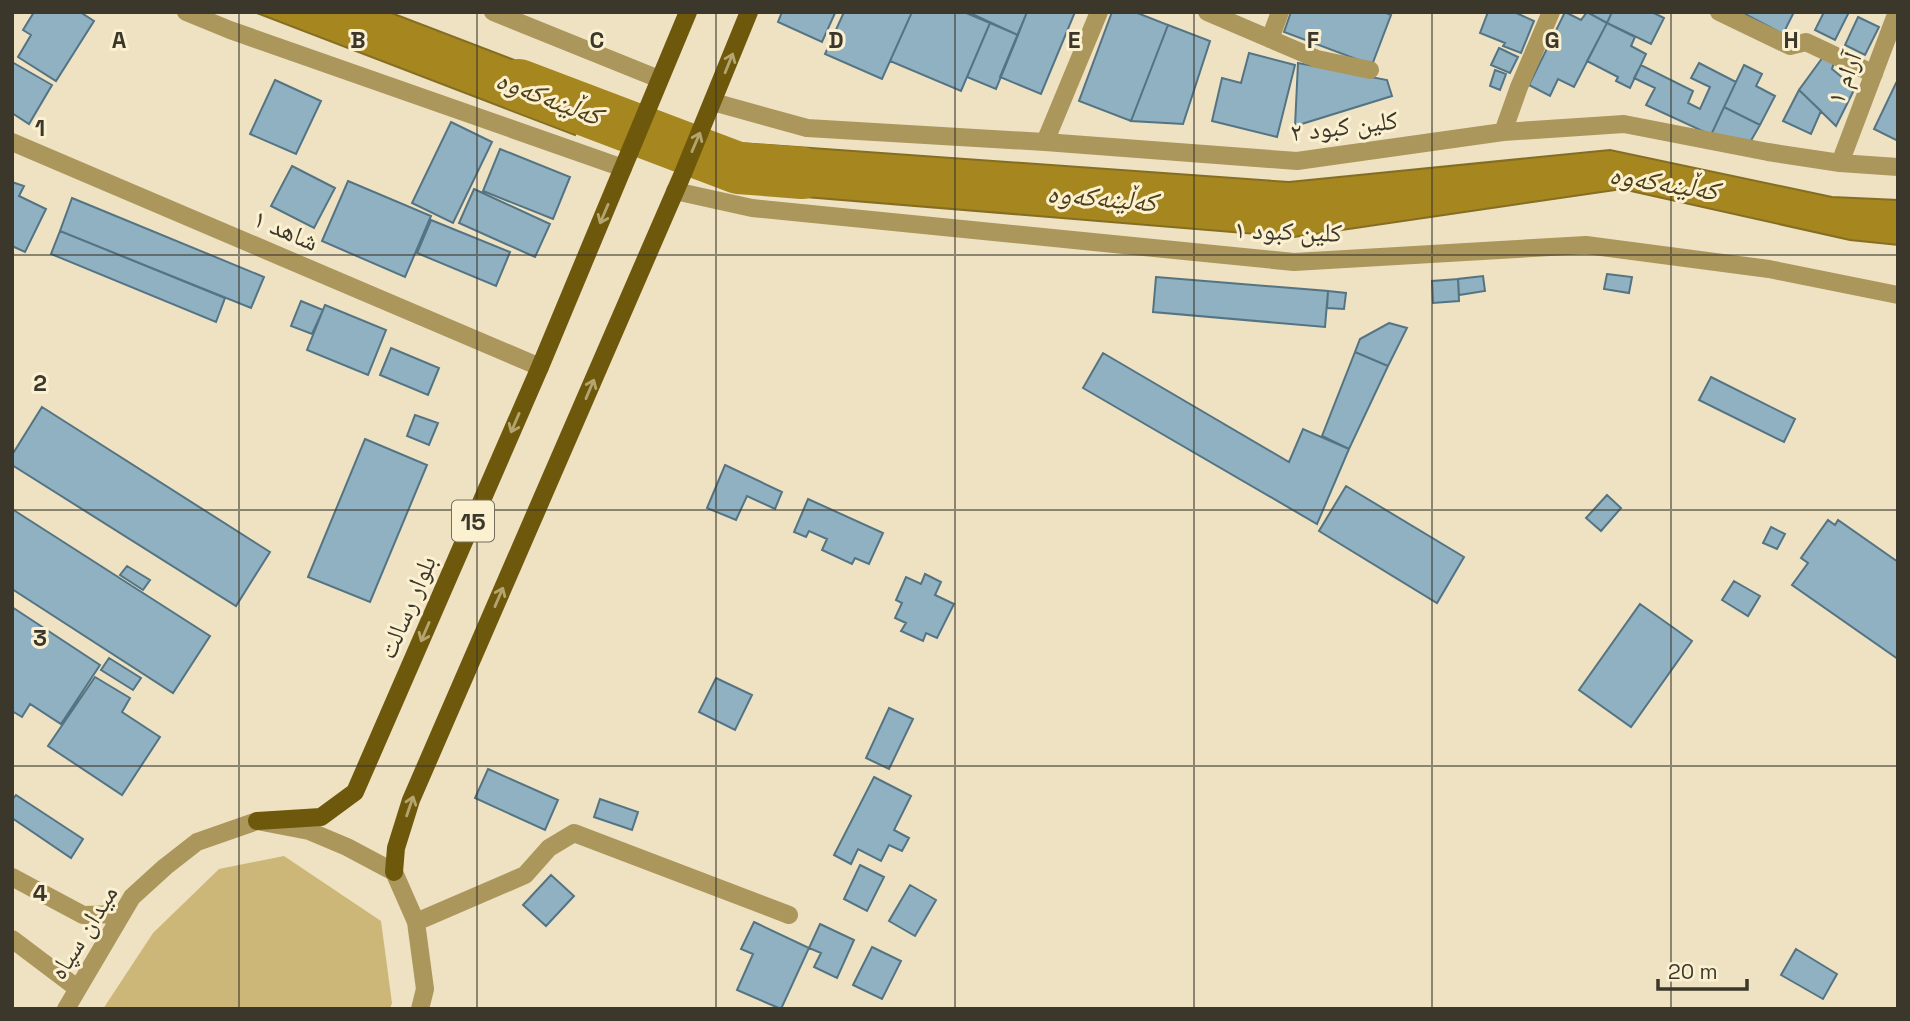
<svg xmlns="http://www.w3.org/2000/svg" width="1910" height="1021" viewBox="0 0 1910 1021" font-family="'Space Grotesk','Noto Naskh Arabic',sans-serif">
<style>
.green{fill:#cdb778}
.water{fill:#a5861f;stroke:#856e23;stroke-width:2}
.lines{fill:none;stroke-linecap:round;stroke-linejoin:round}
.river{stroke:#a5861f;stroke-width:52}
.building{fill:#90b1c1;stroke:#547483;stroke-width:2}
.minor{stroke:#ab965c;stroke-width:18}
.major{stroke:#6e580b;stroke-width:18}
.oneway{stroke:#b4a46e}
.grid{fill:none;stroke:#3b372b;stroke-width:2;stroke-opacity:0.55}
.labels{text-anchor:middle;dominant-baseline:central;stroke-width:6;stroke-linejoin:round;paint-order:stroke}
.shield{fill:#fbf0d0;stroke:#756e5c;stroke-width:2}
.shield-label{font-size:24px;font-weight:bold;fill:#3b372b}
.street-label{font-size:26px;fill:#3b372b;stroke:#fbf0d0}
.water-label{font-size:28px;font-style:italic;fill:#4c3e16;stroke:#fbf0d0}
.grid-label{font-size:23px;text-anchor:middle;font-weight:bold;fill:#3b372b;stroke:#fbf0d0;stroke-width:6;stroke-linejoin:round;paint-order:stroke}
</style>
<rect width="100%" height="100%" fill="#eee2c3"/>
<path class="green" d="M284,856l97,65 11,82 -2,6h-287l50,-76 66,-64z"/>
<path class="water" d="M254,12h135l206,79 -20,44z
M740,143l549,39 321,-32 222,47 66,3v45l-48,-5 -228,-51 -328,48 -549,-45 -20,-8z"/>
<g class="lines">
<path class="river" d="M519,85l219,83 64,5"/>
</g>
<path class="building" d="M34,12h46l14,9 -38,60 -38,-24 13,-22 -8,-5z
M782,12h50l3,1 -13,29 -44,-20z
M844,12h68l-30,67 -57,-25z
M912,12h52l26,11 -29,68 -71,-30z
M973,12h54l-9,23 -46,-21z
M1027,12h48l-34,82 -41,-17z
M1112,12h23l33,13 -37,96 -52,-20z
M1291,12h93l7,3 -19,50 -88,-33z
M1488,12h26l20,9 -13,32 -18,-7 2,-3 -25,-10z
M1565,12l16,8 6,-8 20,11 -33,64 -16,-8 -8,17 -21,-11z
M1587,12h25l-5,11z
M1612,12h40l12,6 -13,26 -44,-21z
M1741,12h53l-11,22z
M1824,12h25l-14,28 -20,-10z
M1858,17l21,10 -14,28 -20,-10z
M990,23l28,12 -22,54 -29,-12z
M1607,23l28,14 -4,9 15,8 -16,34 -14,-7 2,-4 -31,-16z
M1168,25l42,16 -27,83 -52,-3z
M1499,48l19,9 -8,16 -19,-8z
M1249,53l46,12 -18,72 -65,-16 10,-43 19,5z
M1823,57l11,6 -2,6 23,19 -19,38 -37,-36z
M12,62l40,23 -23,39 -17,-11z
M1298,63l89,17 5,16 -97,30z
M1699,63l37,19 -25,53 -65,-30 9,-17 -21,-10 7,-13 52,26 -5,12 12,6 10,-22 -19,-9z
M1744,65l18,9 -6,12 19,10 -15,29 -36,-18z
M1495,70l11,4 -6,16 -10,-4z
M275,80l46,21 -25,53 -46,-20z
M1896,83l2,1v57l-24,-12z
M1799,90l22,21 -10,23 -28,-13z
M1724,107l36,18 -11,19 -38,-9z
M451,122l41,20 -39,81 -41,-20z
M500,149l70,28 -17,42 -70,-28z
M292,166l43,22 -21,40 -43,-22z
M348,181l83,35 -26,61 -83,-36z
M12,182l12,4 -5,10 27,13 -21,43 -13,-6z
M474,189l76,35 -15,33 -76,-34z
M72,198l192,79 -13,31 -191,-77z
M431,220l79,32 -14,34 -79,-33z
M60,231l165,67 -9,24 -165,-68z
M1607,274l25,3 -3,16 -25,-4z
M1483,276l2,15 -26,4 -1,-16z
M1156,277l172,14 -3,36 -172,-15z
M1458,279l1,22 -26,2 -1,-22z
M1328,291l18,2 -2,16 -17,-1z
M301,301l22,9 -11,24 -21,-8z
M325,305l61,25 -18,45 -61,-25z
M1389,323l18,5 -19,38 -33,-14 5,-13z
M391,348l48,20 -11,27 -48,-20z
M1355,352l33,14 -39,83 -27,-13z
M1103,353l186,109 14,-33 46,20 -32,75 -234,-136z
M1711,377l84,42 -11,23 -85,-42z
M42,407l228,145 -34,54 -224,-141v-10z
M415,415l23,8 -9,22 -22,-9z
M365,439l62,26 -57,137 -62,-25z
M725,465l57,27 -7,17 -28,-13 -11,24 -29,-12z
M1346,486l118,71 -27,46 -118,-72z
M1607,495l14,13 -20,23 -15,-13z
M808,499l75,34 -14,31 -14,-6 -3,6 -30,-14 5,-11 -18,-8 -3,6 -12,-5z
M12,509l198,127 -37,57 -161,-104z
M1828,520l7,5 3,-5 60,42v97l-106,-74 16,-22 -7,-5z
M1771,527l14,7 -8,15 -14,-6z
M127,566l23,14 -7,10 -23,-15z
M925,574l16,8 -6,13 19,9 -17,34 -11,-5 -3,8 -22,-10 5,-8 -11,-5 7,-15 -6,-3 10,-23 15,7z
M1734,581l26,15 -12,20 -26,-16z
M1640,604l52,37 -61,86 -52,-37z
M12,607l88,58 -39,59 -31,-20 -8,13 -10,-6z
M109,658l32,20 -8,12 -32,-20z
M95,677l35,21 -8,14 38,25 -38,58 -74,-49z
M716,678l36,17 -17,35 -36,-18z
M889,708l24,11 -24,50 -23,-11z
M488,769l70,31 -13,30 -70,-32z
M874,777l37,19 -17,34 15,8 -7,13 -13,-6 -8,16 -23,-12 -7,15 -17,-9z
M16,795l67,44 -12,19 -59,-40v-18z
M600,799l38,13 -6,18 -38,-13z
M860,865l24,12 -17,34 -23,-12z
M551,875l23,21 -28,30 -23,-21z
M910,885l26,15 -21,36 -26,-15z
M754,922l55,26 -28,61 -44,-19 16,-36 -12,-5z
M820,924l34,16 -17,38 -23,-11 7,-14 -12,-5z
M872,947l29,14 -19,38 -29,-14z
M1796,949l41,25 -14,25 -42,-24z"/>
<g class="lines">
<path class="minor" d="M186,12l44,18 393,138
M493,12l166,67
M1207,12l110,47 53,11
M1719,12l71,34 16,-4 68,32
M1270,39l10,-27
M713,102l94,26 238,14 252,19 206,-29 121,-8 144,28 72,11 58,4
M1503,132l16,-45 32,-75
M12,142l528,225
M1045,142l54,-130
M1840,163l57,-151
M675,191l77,17 542,54 292,-17 183,24 129,26
M12,877l71,38 39,-1
M416,922l109,-47 24,-27 25,-15 215,82
M12,939l65,49
M66,1009l66,-112 33,-30 32,-25 60,-21 52,10 38,16 47,25 22,50 9,67 -5,20"/>
<path class="major" d="M257,821l64,-4 34,-25 185,-425 148,-355
M394,872l2,-24 15,-48 273,-629 65,-159"/>
</g>
<defs><path id="oneway-shaft" d="M-6 0H5M1.5-3L5.5 0L1.5 3" fill="none" stroke-width="1.6" stroke-linecap="round" stroke-linejoin="round" transform="scale(1.75)"/></defs>
<g class="oneway">
<use href="#oneway-shaft" transform="translate(729 63) rotate(-68)"/>
<use href="#oneway-shaft" transform="translate(696 142) rotate(-67)"/>
<use href="#oneway-shaft" transform="translate(604 214) rotate(113)"/>
<use href="#oneway-shaft" transform="translate(590 389) rotate(-67)"/>
<use href="#oneway-shaft" transform="translate(515 423) rotate(113)"/>
<use href="#oneway-shaft" transform="translate(499 597) rotate(-67)"/>
<use href="#oneway-shaft" transform="translate(425 632) rotate(113)"/>
<use href="#oneway-shaft" transform="translate(410 806) rotate(-71)"/>
</g>
<path class="grid" d="M239,12v997M477,12v997M716,12v997M955,12v997M1194,12v997M1432,12v997M1671,12v997M12,255h1886M12,510h1886M12,766h1886"/>
<g class="labels">
<rect class="shield" x="452" y="500.5" width="42" height="41" rx="5"/>
<g class="shield-label">
<text x="473" y="521">15</text>
</g>
<g class="street-label">
<text transform="translate(1844 78) rotate(-69)">آرام ۱</text>
<text transform="translate(1344 126) rotate(-7)">کلین کبود ۲</text>
<text transform="translate(286 230) rotate(23)">شاهد ۱</text>
<text transform="translate(1288 231) rotate(2)">کلین کبود ۱</text>
<text transform="translate(407 607) rotate(-67)">بلوار رسالت</text>
<text transform="translate(83 932) rotate(-58)">میدان سپاه</text>
</g>
<g class="water-label">
<text transform="translate(549 97) rotate(21)">کەڵینەکەوە</text>
<text transform="translate(1664 182) rotate(9)">کەڵینەکەوە</text>
<text transform="translate(1102 197) rotate(5)">کەڵینەکەوە</text>
</g>
</g>
<g class="grid-label">
<text x="119" y="48">A</text>
<text x="358" y="48">B</text>
<text x="597" y="48">C</text>
<text x="836" y="48">D</text>
<text x="1074" y="48">E</text>
<text x="1313" y="48">F</text>
<text x="1552" y="48">G</text>
<text x="1791" y="48">H</text>
<text x="40" y="136">1</text>
<text x="40" y="391">2</text>
<text x="40" y="646">3</text>
<text x="40" y="901">4</text>
</g>
<rect width="1910" height="1021" fill="none" stroke="#3b372b" stroke-width="28"/>
<path d="M1658 979v10h89v-10" fill="none" stroke="#3b372b" stroke-width="3.5"/>
<text x="1668" y="979" font-size="21" fill="#3b372b" stroke="#fbf0d0" stroke-width="5" paint-order="stroke">20 m</text>
</svg>
